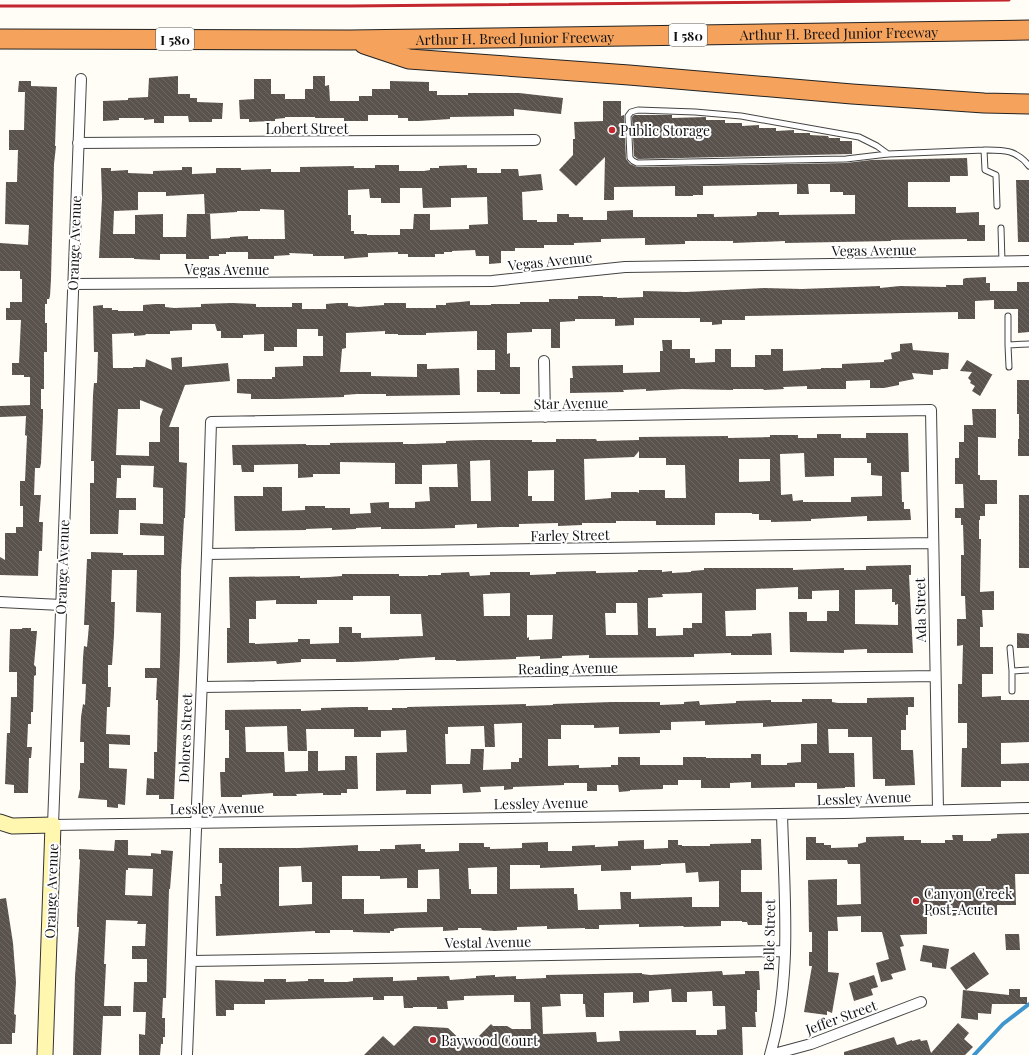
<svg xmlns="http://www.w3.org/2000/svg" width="1029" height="1055" viewBox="0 0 1029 1055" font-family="'Playfair Display',serif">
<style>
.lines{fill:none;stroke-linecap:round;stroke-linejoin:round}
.stream{stroke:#3f96cf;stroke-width:4}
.building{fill:url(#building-back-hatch);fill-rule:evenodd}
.lane-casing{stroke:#444;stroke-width:7}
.street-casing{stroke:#444;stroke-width:12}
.secondary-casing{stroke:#333;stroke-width:17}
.highway-casing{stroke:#222;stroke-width:21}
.lane{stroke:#fff;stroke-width:5}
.street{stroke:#fff;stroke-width:10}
.secondary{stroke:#fff6b0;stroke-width:15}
.highway{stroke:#f5a25d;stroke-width:19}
.rail{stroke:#c4262e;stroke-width:3}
.poi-dot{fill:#c4262e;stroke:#fff;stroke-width:1.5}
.labels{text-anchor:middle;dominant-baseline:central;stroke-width:4;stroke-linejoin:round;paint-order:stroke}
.shield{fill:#fff;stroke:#585858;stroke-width:1}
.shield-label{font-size:13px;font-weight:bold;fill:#111}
.street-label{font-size:14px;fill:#111;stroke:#fff}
.poi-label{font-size:14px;fill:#111;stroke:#fff;text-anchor:start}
</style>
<defs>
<pattern id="building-back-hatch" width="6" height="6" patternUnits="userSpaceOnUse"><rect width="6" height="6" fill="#5a524d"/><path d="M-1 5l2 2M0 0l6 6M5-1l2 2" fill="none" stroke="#6d6662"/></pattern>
</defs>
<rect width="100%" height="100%" fill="#fffdf5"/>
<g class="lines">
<path class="stream" d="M974,1055l29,-31 26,-20"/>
</g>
<path class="building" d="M178,76v18h12v4h7v4l26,1 -1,16h-10v3h-23l-1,-6h-24v7h-10v-4l-10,1v-2h-25v2l-16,1v-20l25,-1v-2l20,-1 1,-19z
M313,76h12v10l4,-1 1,16h29v-5h13v-7h18v-8l39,1v9h8v4h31v-2h51l44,5 -2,16 -47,-5v7l-64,1v2l-31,2h-11v-3h-10v-3h-30v6h-24v-3h-29v-1h-30v1l-10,1v2l-26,1v-3h-9l-1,-19 15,-1v-20h17v15h14v5h20v-10h8z
M19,81h12v5l26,1 -2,59h1l-2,18 -3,115 -1,17 -1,3h-2v5h-2v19h2v29h-3v37h-3v20h2v8l-2,46 -1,5h-5l-1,27h7l-2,27h4l-1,29h-3l-1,25 -38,-1v-18l5,3v-27h11v-6h7v-21h-3v-25h5l2,-45 -2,-1 1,-19 -26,1v-11l30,-1v-28h-6v-2h-12v-12h7l2,-43h-15v-12h4v-6h12v-23h-2v-8h-20v-28l28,2 1,-20 -24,-1 1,-42h11l1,-32h-9v-20h15l1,-38h-7z
M603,101h18v15l3,-1 2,44 4,5 7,3 209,-4 25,-3 96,-2 1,18h-18v6h-42v25h48v6l23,-1v13h6v16h-18v-2l-76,1v1l-106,2v-2l-52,2v-2h-48v3l-40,1v-7l-44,1v3l-27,1v2h-30v3h-29v3h-14v12l-12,1v-8h-13l-1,-6 -23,1v1h-8v2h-9v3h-27v-3h-10v-2l-30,1v4l-14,1 -10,1v-3h-31v-2l-24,-1 1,2 -16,1v3h-26v-7h-22v2h-7v2h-10v3h-23v-5h-26v6l-26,-1v-1h-35l3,-60 -1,-30h10v3l17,-1v3l25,1v-3l29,-1v-3h10v7l24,-1v-5h25v2l30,-1v3h29v-5l54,-1v2h21v-3h24v6h25l6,-1v-2h9v-2l28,-1v3h10v5h24v-4h17l1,7 22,-2 2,16 -21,2 1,28h14v2h20v-8h12v3h14v3h24v-9l26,-1v7h64v-3h17v3l41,-1 2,-1v-3h22v3l76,-1v-19h-12v-3h-13v-8h-22l1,10h-12v-10l-94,2v9h-10v1h-18v-10l-61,1v13h-10l1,-43 -29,29 -17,-16 14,-15v-16h2l-1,-17 29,-1zM400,188h22l1,20 28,-1v-9l36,-1 1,27 -19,1v4l-39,1v-16h-16l-1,15h-13v6h-33v-1h-13v-3h-3v-16h-3v-25l21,-1 1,9h11v5h19zM138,192h28v4l38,-2 1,20 32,-2v-1h23v-2l24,1 1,29h-37v-3l-18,1v1l-19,1 -1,-25h-23l-1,23h-23v-23l-28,1v19h-22l1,-23 24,-1z
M634,115h38v3l34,-1v3h19v3h17v3l17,-1v3h17v3l18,-1v3h16v2l18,1 1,2h11v3h12v13l-214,5 -4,-3 -2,-39z
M1016,180h13v62h-11z
M986,277v6h4v8h27v-9h12v50l-11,1v-24h-24v-9l-19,1v18h-17v-7l-213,4v4h-23v4l-10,1v-3h-12v-4h-66v7l-19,1v-7h-40v2l-15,1v26h-9v-19h-19v3l-25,1v21l3,-1v14h10v27h-20v-2h-23v-22h18v-20h-18v-19l-51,2v2h-28v-1h-13v-3l-39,2v15l-4,1 -2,23h31v4l46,1v-13h10v5l32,-1 1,27 -74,1v-2h-29l-13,1v2l-65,2h-28v-5l-14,-1v-14h35v-2h3v-10l28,-1v-10h20v-20h-5v-7h-21v18h-23v4h-10v-17l-21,1v3h-22v-7h-4l-2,-7h-23v6l-22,1v3h-25l1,1 -12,1v-3l-22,1 1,34h20v-1h12l1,-8 26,11 -1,-12 11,-1v10l46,-4 2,18 -45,4 -16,42h10v35l8,1 -2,55h-1l-3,53 -1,80 -6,148h-15v-4h-13l1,-17 7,1v-27h3l1,-52h-2l1,-22h-12v-10h15l1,-55 -25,-1 1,-42h-25l-1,32h4l-1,33 -2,30h-4v22h3l-1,20h-3l-1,27 24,1v10l-21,-1v24l18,1 -2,36 -7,-1v4l-11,-1v-7l-29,-2 2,-9v-26h4v-21h-4l1,-25 2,-13 2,1 1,-21h-4l1,-26 1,-12 3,1 2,-22h-5l3,-66h4v-7l32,1v2h41v-19l-24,-1v-12l23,1v-36l-10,-1 1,-21 -33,-1v13h-4l-1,20h20v12h-17l-1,24h-28v-51h4v-22h-3l2,-66 1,-12h3l1,-31h-4l-1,-46 10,-1v3h9v2h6v1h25v-6l12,-1h10v3l9,1 27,-1v-3l31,-1 24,1v3h36v-4h10v6h24v-5l12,-1h10v3l10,1 26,-2v-2h22v5h30v-3h10v-2l14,-1 10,-1v4h21v-1h29v-2h29v-3h29v-3h25v1h14v1l26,-1v-6l43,1 78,-4 38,1 78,-3v2l20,-2 46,1v-2h17v-6l3,-1zM140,400l23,9 -3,8v25h-11v14l-33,-1 2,-46h22z
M662,340h10v9h18v9h5v5l20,-1v-13h16v18h24v-12h16v-6h12v22l38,-2v-1h21v-4l42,-2v-2l8,-1 -1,-6 9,-2v-7l12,-1 1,7 36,3 -1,16h-7l-1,1h-7v5l-21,-2 2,6 -15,3v3l-15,3h-14v-8l-24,1v8h-39v-3l-24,1 1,2 -20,1 -1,-1h-30v1l-51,-1 -36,2v-2l-23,1 1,2 -54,1v-15h3l-1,-12 51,-1v8l37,-1v-21h3z
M967,360l26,15h-2h1l-12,21 -8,-5 3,-5 -5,-3 1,-2 -3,-3 4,-6 -12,-1z
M1017,380h12v76h-11v-17h1v-25h-2z
M972,409h24v29l-18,-1v38h2v5h17v24h-12v12h-5v4h-1v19h2l-1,53 14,-1v19h-12l1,17h-3v20h13v27h-11v23l19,-1v4h28v42l-28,1v21l28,-1v18h-28v6h-40l1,-39h5v-25h-9v-39h4l1,-39 -6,1v-27h9l-1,-23h-4v-41h3l-1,-30h-2v-7h-6v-10h9l-1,-24h-8v-26h4v-16h5v-17h9z
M866,433h42l1,39h-8l1,30h2v7h6l1,11 -44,1v-5l-56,3v2l-40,1v-2h-12v-6h-7v-1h-37v12h-59v-4h-40v2h-34v2l-24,1v-3l-39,1v3h-19l-23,1v-4l-22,1v3l-34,1h-40v-2l-25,1v1l-24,1v-2l-26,1v1l-71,1 -1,-35h29v-9h19v24l23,-1v-4h20v2h25v6l21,-1 -1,-10 19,-1v6h26v-6l15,-1 -1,-14h29l-1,-23 -35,1v19h-27v-21l-55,-1v12h-27v3l-15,1v-14l-44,1v7h-12l-1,-7h-8l-1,-20 74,-1v1h24v-2l73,-1v2h11l32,-1v-2l33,-1h53v2h24v-3h40l1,2 42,-1v-3l89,-1v2l42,-1v-2h28v3h19v-4h24v4h25zM639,451v7h27v7h19l1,33h-21v-8h-26v3l-2,-1h-26v6l-26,2 -1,-41 50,-2zM804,453l1,24 29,-1v-18h33v5h4v12l11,1v20l-31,1v5h-48v-2l-10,1 -1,-7 -11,1 -1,-41zM739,459h31v22l-31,1zM490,460l1,41h-20l-1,-40zM554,470v31h-22v-5h-4v-25z
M1019,495h10v73h-10z
M911,565v10h-2l4,78h-46v-4l-23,1v3l-54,-1 -1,-40h18v9h20v-10h12v-21l-27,1v8h-14v-12l-42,2v21l-31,1 1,25h26v-2l19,-1 1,22h-41v-2l-37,1v3l-105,1v-3l-27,1v2l-22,1v-3l-24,1v2l-60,2v-1h-21v-3l-36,2v1l-47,2h-16v-3h-35v3l-24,2 -1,-3 -49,2v-35h3l-1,-51 71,-1v2l29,-1 13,-1v-2h57v2h29v-1h13v-2l28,-1 1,4 20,-1v-3h40v3l26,-1v-2l40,-1v2l42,-1v-2h24v2l10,-1v2l19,-1v-1l13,-1v-2h89v2l51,-2v2h22v-4zM892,589v13h3v3l3,-1v21l-43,-1v-34zM510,593v23h-26l-1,-22zM702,593v30h-10v5h-9v7l-27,1v-8h-8v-30l15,-1 -1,-3zM353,596h37v18h31l2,22 -62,2v-5h-9v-6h-13v16l-29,1v-5h-12v3l-43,2v-1h-6v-24h7v-18l20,-1v4h41v-4h36zM616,603h21l1,32h-32l-1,-22h11zM527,615h26l-1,24 -23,1v-3l-2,1z
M22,628h9v3h6l-3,34 2,2v8l-2,1 -1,36h-2v12h-3l-1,23h5l-1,11h-2l-1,35h-14v-8l-9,-1 2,-51h3l1,-36h6v-25h-8l1,-43h12z
M1017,633l12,1v14h-12z
M914,697v10h-6v8h-2v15h-5v20h12l2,35 -30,1v-7h-12l-1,-42h-24v-8h-20l1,24h25l1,34h-10v1l-28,1v-6h-22v4l-44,1v-6l-21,1v5h-29v-8h-23v5h-15v4l-33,1v1l-11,1 -1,-7h-21v6h-10v-8h-23v2l-51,2v2l-9,1v-4l-24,1 1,5 -18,1 -1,-9 -31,1v9h-25v-4l-30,1v-38l31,-1 -1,-22 -25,1v6h-27v-8h-48l1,22h-19l-1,-25 -42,1 1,25h38l1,20 23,-1v-20h10v20l27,-1v-14h12l1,33h-11v4h-6v2h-18v-2l-27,1 1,2h-24v-3l-31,2v2h-21l-1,-25h5v-14h4v-28h-4v-20l76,-1v2l20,-1v-2l33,-1h14v3h24v-2h15v-1l119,-3v2l27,-1v-1l59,-2h48v3l24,-1v-2l15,-1 1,4 36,-2v-2l35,-1v2h31v-3h30v3l6,1h29v-5zM705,721v4l58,-2v4l54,-4v21h-16v18l-14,1v2h-26v-11h-10v4h-45v-1h-23v8h-43v-8h-22v8h-7v2l-32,1v-3l-31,1v-27h13v-14h33v3l25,-1v7l41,-1v-3h11v-8zM522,723v35h-3v4h-8v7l-28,1 1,-21h-13l-1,15h-24l-1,-30h3v-7l36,-1 1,21h10l-1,-23z
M1029,833v41h-14l1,31h-19v10l-70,1v18l-27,1 4,11 -4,1 6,23 -15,4 2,5 -12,3 -5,-19 13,-4 -7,-27h-21v-16l-24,1 1,14h-10v41l11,1 -7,40 -5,-2v4l-23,-3 8,-46h-3v-14h3v-20h-3l-1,-52 29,-1v26l24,-1 -1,-40h-12l-1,-4h-41v-23h10v6h8v2h7v3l27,-1v-3l8,-2v-5l38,-1v4h17v3h24v-3h8l-1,-5h11v6h28v-2l6,-1v-4z
M751,839h10l1,31h-21v22h21v33h-14l-1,-3h-5v-1h-21v5l-37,1 -1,-1 -44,1v-3l-40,1v4h-14v-1l-38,1v-3l-30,1v3l-23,1 -12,-1 -1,-2h-23v2l-15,1v-4l-44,1 -5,1v2h-4v2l-37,-1v-2h-23v3h-15v-2l-99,5 -1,-40h6l-1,-12h2v-21h-3v-15h80l59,-3v6h22v-2h15v-4l26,-1v5h4v3h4l30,-1v-8h25v4h6v2l32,-1v-5l26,-1v9h24v-5l23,-1v2l23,-1v-5l26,-1v9l24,-1v-8h10v5h4v1h28v-2l41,-1zM685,863l1,10 12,-1 1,10 20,-1v26h-27v-10l-61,2v-7h-11l1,17 -43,1 -1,-16h-3v-6l-64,1v-24h30v3l61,-3v6l30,-1v-4l30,-1v-1zM301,866l1,16h10v22l-33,2v-39zM497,867v27h-26v-5h-2l-1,-21zM439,869l1,30h-13v13l-63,2v-15h-22v-23h38v3l27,-1v10h11v-18z
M115,840h13v15l23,1v-3l10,1v-4l12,1 -3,38h-1l-3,109h-3l-1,20h3v19h-2v7h-2l-1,11h-21v-21l6,1 1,-23h-13l1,-30h13v-23h-15v-13h13l1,-22h-9l1,-3 -32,-1 -2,44h2l-2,42h17v10h-18l-2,39h-28l2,-79 4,-49h-2v-9l3,-58 -1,-1v-10l35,2zM128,868l25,1 -1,27 -27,-1 1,-25h2z
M6,898l7,45 3,39 -2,32 2,1 -1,18h-3v11h-12v-145z
M1005,934h14l1,16h-14z
M923,945l26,4 -3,20 -14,-2v-4l-12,-2z
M974,952l15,22 -23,16 -16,-22z
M722,971l1,4 22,-1v-3h14l1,19h-3v22h-2l1,15h-14l1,28h-379l19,-19 11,10 20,-20 34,2 20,19 23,-23 2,2h14l5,3h19l-1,-27h-16v-7l-50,1v4l-17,1 1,8h-11v-2h-24v1h-9l-1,-12h-19v4h-11v-3l-108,3v4h-31v6h-8v6h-10l-1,-36 49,2v-3h22v3l22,-1v-2h16v3h23l6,-1v-3l40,-1v4l24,-1v-3l32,-1 1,4 26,-2v-2l19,-1v2l21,-1v3h5l25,-1v-3l96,-2v1l8,1zM671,989l1,13h15v-10l25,-1 1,15h12l1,23 -9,1v5h-21v-5l-77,1 1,10 -23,1 -1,-10 -53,2 -1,-27 19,-1 -1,-12h23v10h2l1,13h18v-24l29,-1v11l16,-1v-11z
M874,975l4,12 -7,2 2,6 -19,6 -5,-18z
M1009,989h11v8h7v7h-35l-1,10 -13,-1v7l-17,-2 2,-28 46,5z
M958,1023l11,10 -5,6 9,8 -8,8h-121v-3l50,-15 3,8 15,-5v1l8,-2 1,2 6,-1 4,13z"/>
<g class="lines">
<defs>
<path id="lane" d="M888,154l-11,-8 -18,-9 -118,-21 -46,-4 -57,-2 -7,2 -3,4 2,42 3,3 4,2 209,-4 42,-5 96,-4
M997,206l-1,-31 -11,-5 -1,-20c18,0 32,-1 45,16
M1001,228l1,34
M1008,316v29
M1009,367l-1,-22 21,-1
M1010,648l2,23
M1012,691v-20l17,-1"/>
<path id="street" d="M81,79l-28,746 791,-12 185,-5
M78,143l457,-3
M73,284l419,-3 133,-14 404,-6
M544,361l1,56
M207,554l726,-11
M0,602l61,3
M202,687l733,-11
M191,961l594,-10
M187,1055l20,-501 4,-132 720,-12 7,400
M770,1055c23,-77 14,-162 12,-241
M770,1055l41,-11 110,-42"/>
<path id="secondary" d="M0,822l12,4 41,-1 -8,230"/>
<g id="highway">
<path id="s1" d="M0,39l350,1 679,-10"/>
<path d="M364,44l45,15 220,16 223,19 132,9 45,1"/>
</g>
</defs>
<use href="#lane" class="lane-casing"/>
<use href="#street" class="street-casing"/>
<use href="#secondary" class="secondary-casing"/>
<use href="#highway" class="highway-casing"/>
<use href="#lane" class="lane"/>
<use href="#street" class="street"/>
<use href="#secondary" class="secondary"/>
<use href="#highway" class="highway"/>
<path class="rail" d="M0,6h350l659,-6"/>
</g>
<g class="poi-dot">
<circle cx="612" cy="130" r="4"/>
<circle cx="916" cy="901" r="4"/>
<circle cx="433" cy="1040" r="4"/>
</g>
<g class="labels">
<g class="shield">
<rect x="669" y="24" width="38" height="22" rx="3"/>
<rect x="156" y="28" width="38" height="22" rx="3"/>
</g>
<g class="shield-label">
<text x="688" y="35">I 580</text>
<text x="175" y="39">I 580</text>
</g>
<g class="street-label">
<text stroke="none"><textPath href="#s1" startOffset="839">Arthur H. Breed Junior Freeway</textPath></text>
<text stroke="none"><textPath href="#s1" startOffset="515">Arthur H. Breed Junior Freeway</textPath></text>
<text x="307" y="128">Lobert Street</text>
<text transform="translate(74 243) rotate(-88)">Orange Avenue</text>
<text transform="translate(874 250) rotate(-1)">Vegas Avenue</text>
<text transform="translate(550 261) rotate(-6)">Vegas Avenue</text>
<text x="227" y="269">Vegas Avenue</text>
<text transform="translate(571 403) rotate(-1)">Star Avenue</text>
<text transform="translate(570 535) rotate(-1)">Farley Street</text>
<text transform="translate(62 567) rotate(-88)">Orange Avenue</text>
<text transform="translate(920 610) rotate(-91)">Ada Street</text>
<text transform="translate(568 668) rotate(-1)">Reading Avenue</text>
<text transform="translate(185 738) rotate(-88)">Dolores Street</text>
<text transform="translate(864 798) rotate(-2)">Lessley Avenue</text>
<text transform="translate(541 803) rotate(-1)">Lessley Avenue</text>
<text transform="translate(217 808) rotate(-1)">Lessley Avenue</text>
<text transform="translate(51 891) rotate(-88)">Orange Avenue</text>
<text transform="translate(769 935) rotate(-89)">Belle Street</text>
<text transform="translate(488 942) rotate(-1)">Vestal Avenue</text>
<text transform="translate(841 1017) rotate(-20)">Jeffer Street</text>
</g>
<g class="poi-label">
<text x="620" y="130">Public Storage</text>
<text x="924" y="893">Canyon Creek<tspan x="924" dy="16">Post-Acute</tspan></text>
<text x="441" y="1040">Baywood Court</text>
</g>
</g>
</svg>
